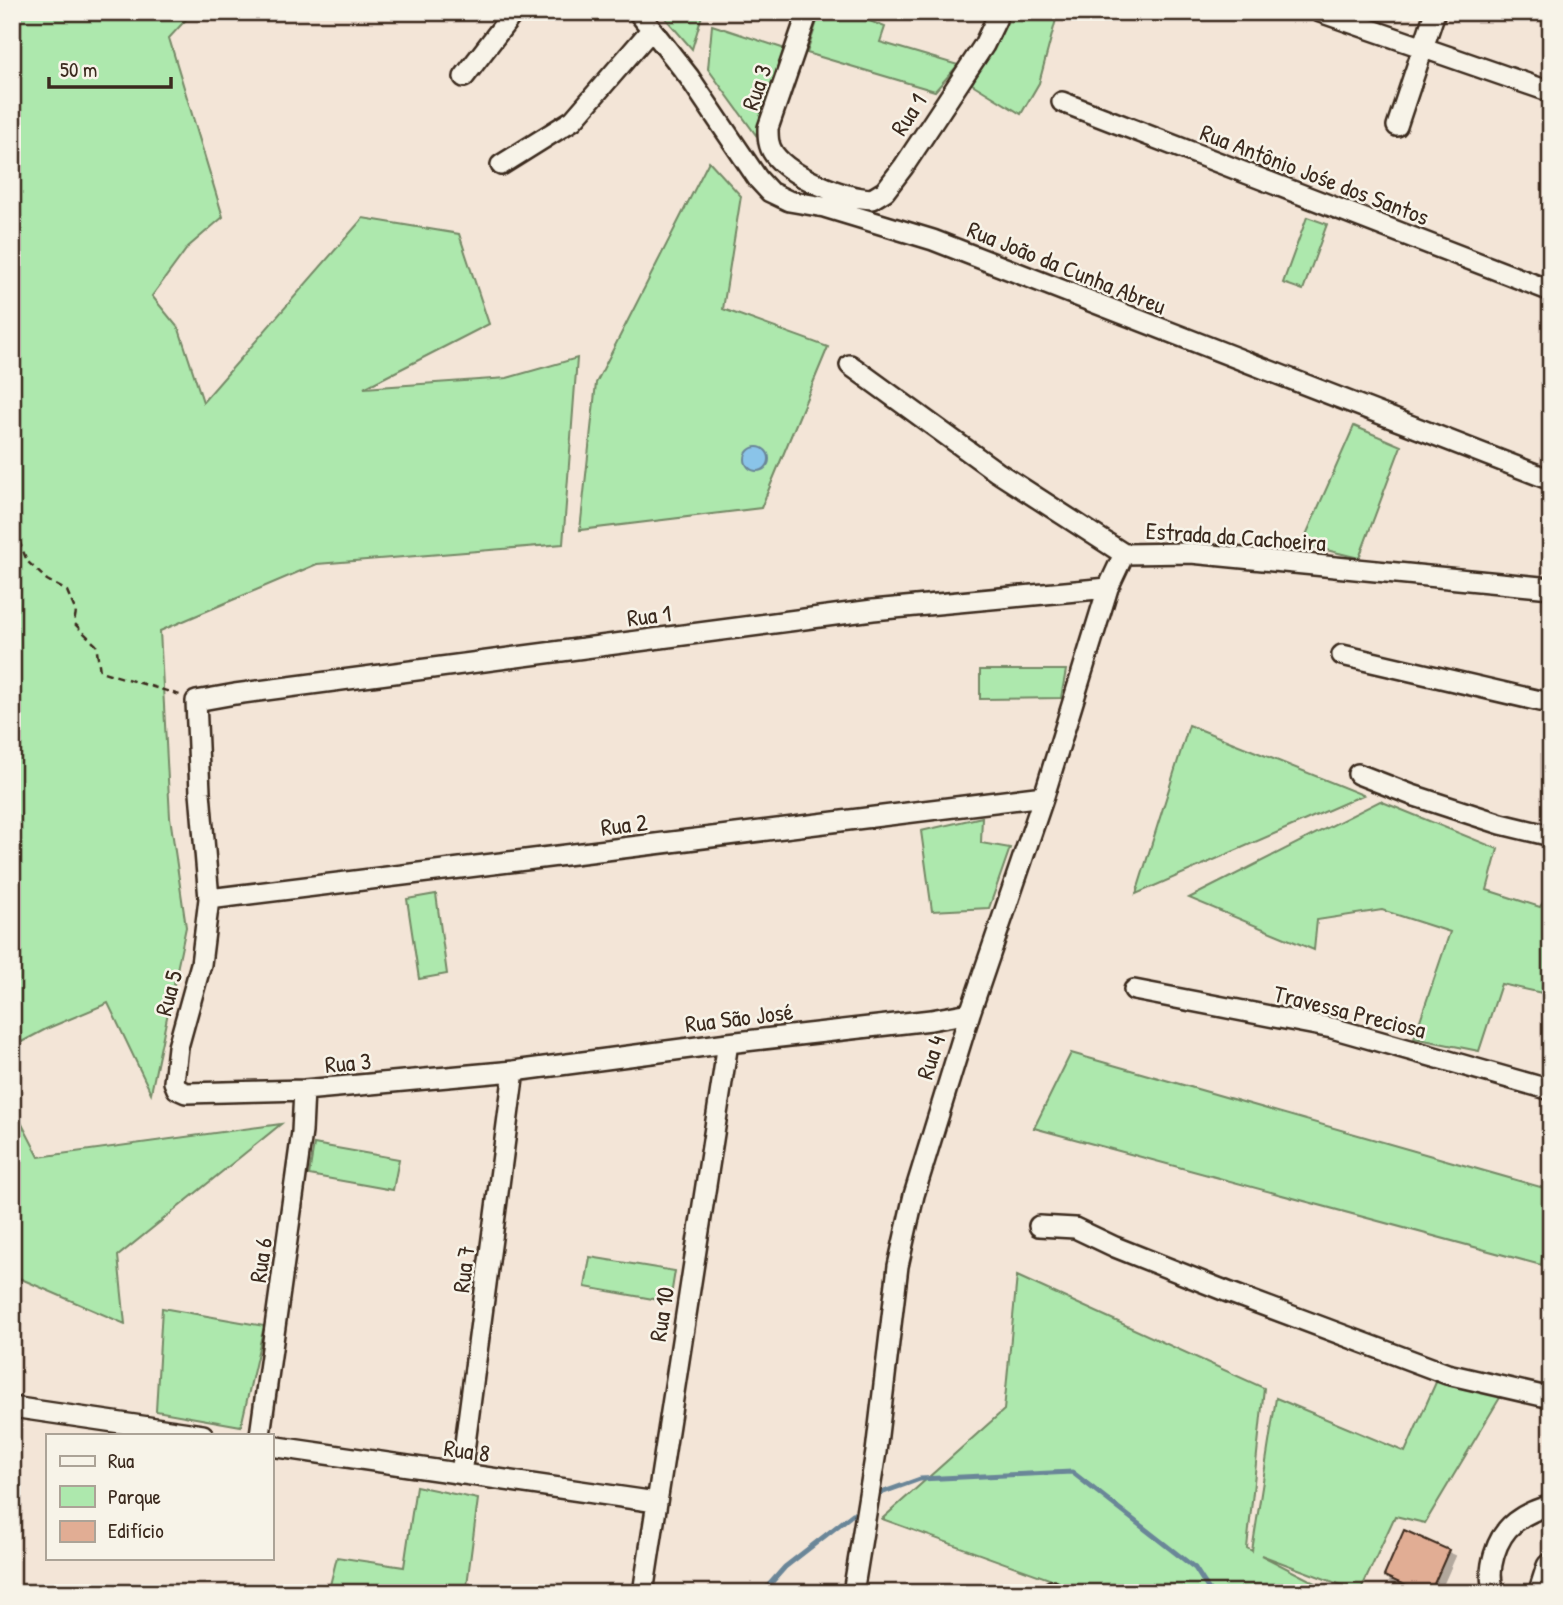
<svg xmlns="http://www.w3.org/2000/svg" width="1563" height="1605" viewBox="0 0 1563 1605" font-family="'Patrick Hand',sans-serif">
<style>
.green{fill:#ade8ad;stroke:#748966;stroke-width:2}
.water{fill:#8ac4e9;stroke:#6a8698;stroke-width:2}
.lines{fill:none;stroke-linecap:round;stroke-linejoin:round}
.stream{stroke:#6a8698;stroke-width:5}
.building{fill:#e1ad94;stroke:#3b2a1e;stroke-width:2;filter:url(#shadow)}
.minor-casing{stroke:#3b2a1e;stroke-width:24}
.highway-casing{stroke:#3b2a1e;stroke-width:33}
.path{stroke:#3b2a1e;stroke-width:2.5;stroke-dasharray:7 5;stroke-linecap:butt}
.minor{stroke:#f7f3e8;stroke-width:19}
.highway{stroke:#f7f3e8;stroke-width:28}
.labels{text-anchor:middle;dominant-baseline:central;stroke-width:5;stroke-linejoin:round;paint-order:stroke}
.street-label{font-size:24px;fill:#3b2a1e;stroke:#f7f3e8}
</style>
<defs>
<filter id="shadow"><feDropShadow dx="6" dy="6" stdDeviation="0" flood-color="#0004"/></filter>
</defs>
<rect width="100%" height="100%" fill="#f3e5d7"/>
<filter id="ink" filterUnits="userSpaceOnUse"><feTurbulence type="fractalNoise" baseFrequency=".0143" numOctaves="2"/><feDisplacementMap in="SourceGraphic" scale="14" xChannelSelector="R" yChannelSelector="G"/><feConvolveMatrix kernelMatrix="1 2 1 2 8 2 1 2 1" color-interpolation-filters="sRGB"/></filter>
<g filter="url(#ink)">
<path class="green" d="M12,12h181l-24,26 54,179 -35,30 -36,49 27,33 24,73 160,-184 96,16 30,90 -125,64 143,-10 70,-20 -14,186 -246,20 -157,67 10,186 16,110 -35,166 -43,-90 -62,26 -34,18z
M660,12h43l-11,37z
M820,12h27l38,15 -5,15 78,23 -23,26 -128,-38z
M1005,12h53l-19,71 -18,31 -49,-30 31,-61z
M712,25l73,24 -29,86 -48,-66z
M709,161l32,35 -18,113 105,38 -67,161 -181,22 16,-147z
M1307,217l20,7 -24,66 -20,-7z
M1354,426l47,20 -42,112 -57,-14z
M980,670h86l-5,28 -81,1z
M1189,725l174,70 -227,99z
M1380,801l118,48 -11,41 53,17 11,-17v105l-50,-11 -22,67 -65,-13 36,-106 -68,-22 -65,10 -3,30 -125,-52z
M982,817l-1,26 29,5 -21,60 -57,3 -11,-80z
M436,894l11,80 -28,5 -12,-80z
M1071,1053l480,137v14l-10,61 -507,-137z
M12,1105l27,52 242,-33 -163,132 7,68 -113,-49z
M314,1144l85,15 -6,31 -84,-15z
M590,1257l85,14 -5,31 -85,-15z
M1017,1276l247,112 -17,160 5,3 24,-153 129,54 32,-72 64,16 -76,127 -30,-7 -35,76 -99,-37 74,38h-247l-206,-74 122,-109z
M162,1308l102,18 -23,100 -85,-15z
M416,1486l62,13 -12,94h-138l9,-36 67,10z"/>
<path class="water" d="M745 459a12 12 0 1 1 24 0a12 12 0 1 1-24 0Z"/>
<g class="lines">
<path class="stream" d="M881,1493l39,-14 152,-7 123,96 16,25
M762,1593l23,-26 68,-53"/>
</g>
<path class="building" d="M1404,1530l45,20 -19,43h-8l-38,-17z"/>
<g class="lines">
<defs>
<path id="minor" d="M638,12l51,65 69,102 12,13 19,9 35,6 109,33 618,240
M808,12l-40,116c0,9 0,18 6,26 17,23 70,44 98,45l13,-8 19,-25 80,-121 12,-25 1,-8
M1320,12l231,80
M464,77l50,-65
M1062,102l489,189
M1397,126l38,-114
M501,165l72,-45 78,-90
M850,365l147,107 127,82 67,-1 360,35
M1342,655l198,46h8l3,-2
M1358,774l54,21 89,29 50,12
M209,899l835,-103
M1134,990l198,38 219,62
M970,1013l-39,7 -203,23 -214,28 -210,19 -118,3 -9,-4 -3,-7 4,-35 23,-83 8,-65 -9,-107 -4,-91 39,-7 638,-84 235,-22
M1039,1226l36,2 40,19 113,45 219,82 104,24
M12,1407l191,28
M260,1435l42,-303 2,-42
M271,1446l385,56
M461,1474l53,-403
M643,1593l85,-550
M853,1593l23,-141 22,-186 16,-71 56,-182 74,-217 64,-208 16,-34
M1052,1593v-2
M1495,1593c-10,-22 1,-56 20,-71 11,-9 23,-13 36,-17"/>
<path id="highway" d="M1543,1593l8,-25"/>
</defs>
<use href="#minor" class="minor-casing"/>
<use href="#highway" class="highway-casing"/>
<path class="path" d="M12,533h4l11,28 20,19 20,11 9,21 -2,11 22,22 4,26 80,24"/>
<use href="#minor" class="minor"/>
<use href="#highway" class="highway"/>
</g>
</g>
<g class="labels">
<g class="street-label">
<text transform="translate(756 87) rotate(-71)">Rua 3</text>
<text transform="translate(908 114) rotate(-57)">Rua 1</text>
<text transform="translate(1315 174) rotate(21)">Rua Antônio Jośe dos Santos</text>
<text transform="translate(1067 267) rotate(22)">Rua João da Cunha Abreu</text>
<text transform="translate(1236 536) rotate(4)">Estrada da Cachoeira</text>
<text transform="translate(649 615) rotate(-7)">Rua 1</text>
<text transform="translate(624 824) rotate(-7)">Rua 2</text>
<text transform="translate(168 993) rotate(-75)">Rua 5</text>
<text transform="translate(1350 1011) rotate(14)">Travessa Preciosa</text>
<text transform="translate(739 1017) rotate(-7)">Rua São José</text>
<text transform="translate(930 1057) rotate(-72)">Rua 4</text>
<text transform="translate(348 1062) rotate(-5)">Rua 3</text>
<text transform="translate(260 1260) rotate(-82)">Rua 6</text>
<text transform="translate(463 1269) rotate(-83)">Rua 7</text>
<text transform="translate(661 1314) rotate(-81)">Rua 10</text>
<text transform="translate(467 1450) rotate(8)">Rua 8</text>
</g>
</g>
<rect width="1563" height="1605" fill="none" stroke="#f7f3e8" stroke-width="42"/>
<rect x="21" y="21" width="1521" height="1563" fill="none" stroke="#3b2a1e" stroke-width="2.5" filter="url(#ink)"/>
<rect x="46" y="1434" width="228" height="126" fill="#f7f3e8" stroke="#aca397" stroke-width="2"/>
<rect x="60" y="1456" width="35" height="10" fill="#f7f3e8" stroke="#aca397" stroke-width="2"/>
<text x="108" y="1468" font-size="21" fill="#3b2a1e">Rua</text>
<rect x="60" y="1486" width="35" height="21" fill="#ade8ad" stroke="#aca397" stroke-width="2"/>
<text x="108" y="1504" font-size="21" fill="#3b2a1e">Parque</text>
<rect x="60" y="1521" width="35" height="21" fill="#e1ad94" stroke="#aca397" stroke-width="2"/>
<text x="108" y="1538" font-size="21" fill="#3b2a1e">Edifício</text>
<path d="M49 77v10h122v-10" fill="none" stroke="#3b2a1e" stroke-width="3.5"/>
<text x="60" y="77" font-size="21" fill="#3b2a1e" stroke="#f7f3e8" stroke-width="5" paint-order="stroke">50 m</text>
</svg>
